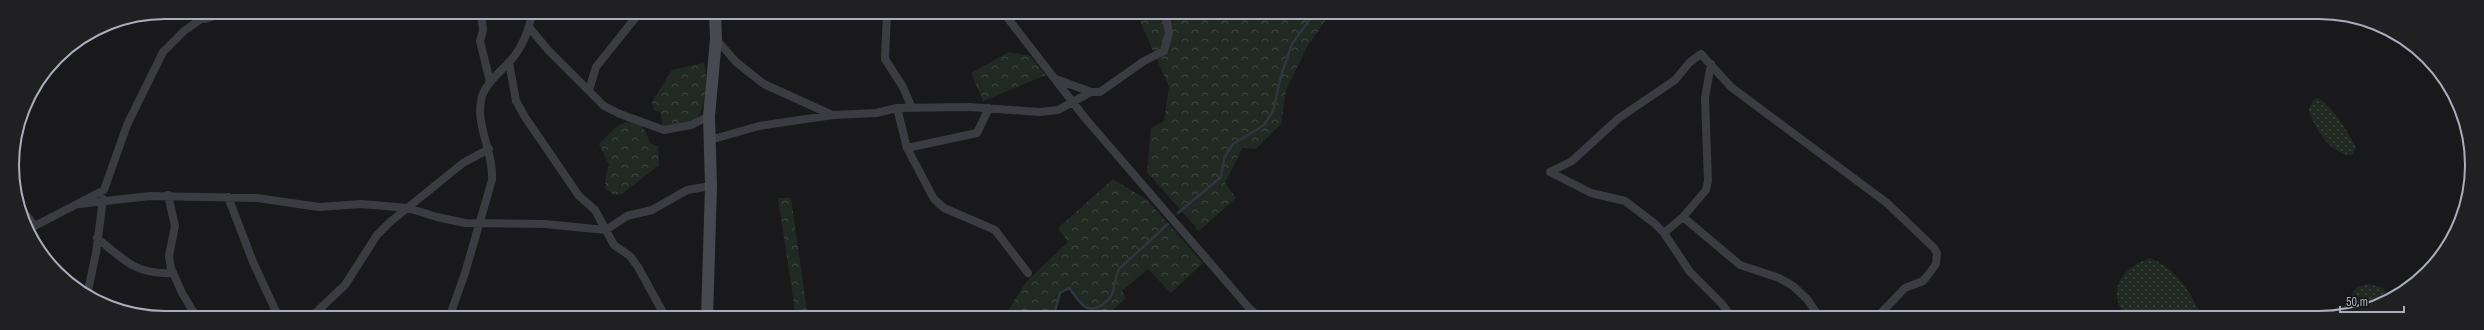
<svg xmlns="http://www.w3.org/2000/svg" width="2484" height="330" viewBox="0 0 2484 330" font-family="'Archivo Narrow',sans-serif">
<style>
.grass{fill:url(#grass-dots)}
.forest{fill:url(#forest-crowns)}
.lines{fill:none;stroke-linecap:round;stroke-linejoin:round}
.stream{stroke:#2d3740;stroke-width:2.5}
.street{stroke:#3b3c42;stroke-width:8}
.secondary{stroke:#474951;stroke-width:12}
.rim{fill:none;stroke:#aaaebc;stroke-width:2}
</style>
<defs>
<pattern id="grass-dots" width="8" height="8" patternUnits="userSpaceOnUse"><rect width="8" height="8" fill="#202a22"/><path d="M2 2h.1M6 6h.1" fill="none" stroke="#3e4640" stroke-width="1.8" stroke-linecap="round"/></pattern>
<pattern id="forest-crowns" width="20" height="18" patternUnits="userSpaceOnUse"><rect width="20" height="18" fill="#202a22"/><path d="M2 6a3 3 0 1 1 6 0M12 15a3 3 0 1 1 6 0" fill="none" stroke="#3e4640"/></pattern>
</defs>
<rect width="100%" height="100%" fill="#19191b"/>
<path class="grass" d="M2319,98c17,13 27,31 37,50l-4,7c-21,1 -39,-28 -43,-46l4,-9z
M2150,258c25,10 42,35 52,60h-77c-2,-6 -7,-14 -8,-21 -2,-21 16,-33 33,-39z
M2368,284l13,3 11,10 -14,9 -53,12 2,-4 16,-7 14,-20z"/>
<path class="forest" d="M1136,12h195l-24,35 -21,43 -5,34 -25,25 -13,-2 -18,36 11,15 -37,33 -52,-59 4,-44 13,-7 5,-34z
M1009,52l21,4 16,19 -63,26 -12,-28z
M704,63c3,10 2,19 1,29 -3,32 -12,31 -41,38l-4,-18 -6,-2 -2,-8 20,-32z
M627,122l12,1 7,9 4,11 8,3 1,19 -37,29 -8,1 -9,-7 1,-14 3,-9 -10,-21 18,-18z
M1113,179l34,21 56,63 -32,30 -23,-24 -26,22 4,7 -22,20h-3l-9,-9 -8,-2 -15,-19 -9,5 -7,25h-50l24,-37 41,-39 -10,-14z
M778,198h13l17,120h-12z"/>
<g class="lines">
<path class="stream" d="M1178,213l43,-36 3,-19 9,-14 31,-19 9,-14 8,-35 11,-32 23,-32
M1053,318l7,-25 9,-5c5,6 9,13 15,18 10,8 27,-5 29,-15 2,-8 2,-14 6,-22l49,-45"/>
<path class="street" d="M481,12l2,18 -3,11 10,41
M887,12l-2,47 18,28 8,19
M1003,12l82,106 164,190 11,10
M205,19l24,-7
M529,27l19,23 56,56 16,8 44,16 27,-5 18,-9
M716,39l20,23 28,22 68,31
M509,62l7,39 9,16 54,79 16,14 19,35 16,11 8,11 28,51
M1711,64l-6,34 3,83 -2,9 -23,27 57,48 39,13 14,8 14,13 13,19
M1056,79l35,13
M589,90l7,-23 44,-55
M897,108l10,40 27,51 10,9 51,22 33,43
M710,140l49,-14 74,-11 43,-2 21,-5 72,-1 70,5 19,-2 33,-18h9l44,-31 20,-10 5,-18 -4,-21
M907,148l70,-15 12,-25
M1550,172l22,-11 47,-43 56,-38 15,-18 11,-8 30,33 156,116 47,45 3,5 -1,11 -8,11 -5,6 -18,7 -29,30
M1550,172l41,21 34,8 29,22 10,10 26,39 32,32 10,14
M168,195l7,31 -6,30 2,12 11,25 15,25
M228,197l25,65 26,56
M79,204l71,-8 107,2 62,9 42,-3 47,4 29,9 28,6 80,1 61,6 21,-14 25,-6 35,-20 24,-4
M19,206l16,20
M29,229l75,-39 23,-65 36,-73 21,-21 27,-19
M1664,233l19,-16
M97,238c27,22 39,37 76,35
M87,295l9,-42 7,-54
M310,318l35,-33 32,-50 13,-13 73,-59 26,-14
M449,318l16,-45 27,-93c2,-28 -18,-56 -10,-84 5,-15 20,-25 29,-36 11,-12 19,-32 21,-48"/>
<path class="secondary" d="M707,318l4,-132 -2,-70 7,-77 -1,-27"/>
</g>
<path d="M0 0H2484V330H0ZM165 19H2319A146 146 0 0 1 2465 165V165A146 146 0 0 1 2319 311H165A146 146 0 0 1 19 165V165A146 146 0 0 1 165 19Z" fill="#202023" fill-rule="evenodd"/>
<path class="rim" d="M165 19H2319A146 146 0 0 1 2465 165V165A146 146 0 0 1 2319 311H165A146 146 0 0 1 19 165V165A146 146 0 0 1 165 19Z"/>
<path d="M2340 306v6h64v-6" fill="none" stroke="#aaaebc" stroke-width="2"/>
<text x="2346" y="306" font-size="12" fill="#aaaebc" stroke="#141416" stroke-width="3" paint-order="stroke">50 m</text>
</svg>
